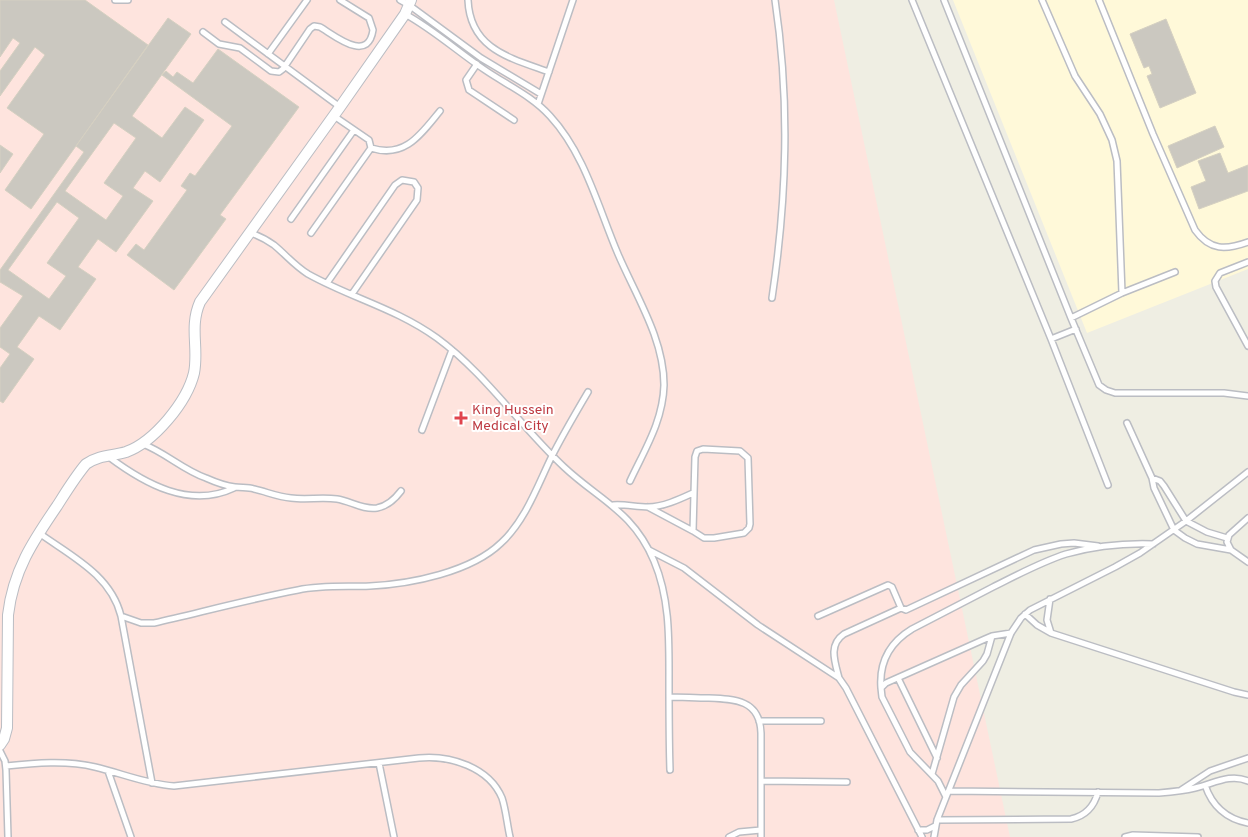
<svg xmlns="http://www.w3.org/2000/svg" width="1248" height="837" viewBox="0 0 1248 837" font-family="Overpass,sans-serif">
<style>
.commercial{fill:#fff9d9}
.medical{fill:#fee4de}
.building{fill:#cbc8c0;stroke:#d5d0c1;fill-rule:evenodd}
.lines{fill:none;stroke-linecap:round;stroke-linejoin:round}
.lane-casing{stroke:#bbbdc3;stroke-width:8}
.street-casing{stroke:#bbbdc3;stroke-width:12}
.lane{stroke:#fff;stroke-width:5}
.street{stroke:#fff;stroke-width:10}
.health-dot{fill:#e0444e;stroke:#fff;stroke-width:2}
.labels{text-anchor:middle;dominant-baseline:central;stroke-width:4;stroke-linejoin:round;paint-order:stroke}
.health-label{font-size:14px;fill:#be3a42;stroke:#fff;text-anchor:start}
</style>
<rect width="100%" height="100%" fill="#efeee3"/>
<path class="commercial" d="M953,0h295v269l-161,64z"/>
<path class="medical" d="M0,0h834l176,837h-1010z"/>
<path class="building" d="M0,0h85l63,45 -117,164 -26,-19 39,-56 -37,-26 38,-53 -10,-8 -35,49v-25l20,-28 -7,-5 -13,19z
M168,18l23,16 -59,82 30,22 23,-31 19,13 -44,62 -15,-11 -12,17 20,13 -37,51 -18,-13 -20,28 18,12 -36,51 -21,-14 -22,31 17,12 -31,44 -3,-2v-33l10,-14 -10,-7v-19l23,-32 -23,-14v-12l84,-118 -8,-6zM114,123l22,15 -32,45 19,13 -17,24 -41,-29zM57,202l22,16 -32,45 19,13 -17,23 -41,-29z
M1166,19l30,74 -36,15 -13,-32 5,-2 -3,-8 -5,2 -14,-34z
M218,49l81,58 -79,108 6,4 -52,71 -47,-35 9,-11 8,6 43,-60 -6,-4 9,-13 5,3 37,-50 -70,-51 4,-4 7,6 4,-5 16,11z
M1215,126l9,21 -47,21 -9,-22z
M0,145l13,9 -13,19z
M1220,153l8,20 20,-8v26l-49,18 -8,-22 15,-6 -8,-20z"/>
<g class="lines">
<defs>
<path id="lane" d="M115,0h13
M400,0l9,5 72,53 60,36
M468,0c2,49 42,58 81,72
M912,0l139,339 57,146
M944,0l127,318 28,67 7,5 9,3h109l24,3
M1042,0l33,76 25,38 12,26 5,21 5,132
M1099,0l54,134 42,96c15,21 31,20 53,12
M405,14c29,16 53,38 80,56 22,15 47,26 65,46 35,38 48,91 68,138 18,42 46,85 46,131 -1,36 -19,64 -34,96
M225,22l115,85
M203,32l16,12 21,4 31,23 8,1 4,-3 27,-40 4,-3 6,1c14,8 48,37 53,3l-4,-12 -29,-18
M268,54l39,-54
M477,64l-11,16 3,10 45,30
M538,104l35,-104
M371,148c34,11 50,-14 69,-37
M291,219l63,-89
M251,233c8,3 16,7 23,12 12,10 21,21 34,29 43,24 87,34 129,64 48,35 83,88 127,129 35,33 69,44 90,94 16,38 15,78 15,119 0,30 0,60 1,90
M311,233l60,-85 -2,-8 -35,-24
M1248,262l-28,11 -5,8 1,6 32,59
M327,283l68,-98 7,-5 12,2 4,6 -1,12 -65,94
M772,298c15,-101 18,-197 3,-298
M1071,318l51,-25 53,-21
M1051,339l25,-10
M1127,423l25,55 2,10 20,42 11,8 12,6 34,6
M422,430l30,-80
M143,444c23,9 40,26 63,34 9,4 20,8 29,9 7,1 13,0 19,2 13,3 24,8 37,9 15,2 30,-1 46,1 13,2 26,11 40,9 11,-2 18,-9 24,-17
M703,449l37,2 8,7 2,66 -1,4 -5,5 -30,5h-10l-11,-7 2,-74 2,-6z
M109,457c36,27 81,52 125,31
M1152,478l8,3 4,5 22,35 21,11 20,6
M613,505c12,-1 23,2 35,2 15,0 32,-8 45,-14
M648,507l45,24
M1248,518l-19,17 -2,7 4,8 17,12
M39,533c32,23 72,42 82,83l31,167
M649,550l35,18 74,57 81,53 7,10 76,149
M1050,599l-3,21 4,13
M1025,614l12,11 14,8 183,59 14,3
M121,616l20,7h13c48,-11 96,-24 144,-33 24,-5 48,-3 72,-4 41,-2 101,-14 131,-43 24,-22 36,-56 50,-85 11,-22 24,-44 37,-66
M818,616l70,-31 4,2 9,21 5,2 128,-60 27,-6 13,-1 24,3
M839,678c-4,-16 -11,-33 5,-44l57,-26
M898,678l39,80
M881,688c-2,-26 8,-45 31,-59 27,-14 54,-28 81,-42 24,-12 48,-25 73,-33 29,-8 58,-11 87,-10
M669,697c13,0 27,1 40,1 26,1 51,2 52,35v104
M759,721h62
M0,751l5,10 1,9 2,67
M379,763l15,74
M6,766c28,-3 61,-6 89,1 26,6 51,17 79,19l245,-28c31,-3 70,9 83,40 4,12 5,26 8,39
M108,771l23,66
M932,774l22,-77 7,-12 22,-24 4,-7 5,-18
M761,781l86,1
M1205,785c7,21 22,34 43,38
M1181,790l29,-19 38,-13
M949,791l210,2c12,-1 24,-2 36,-5 18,-4 35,-15 53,-7
M946,797l-8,-16 -28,-29 -28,-55 -1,-9 5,-5 99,-44 7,-3 19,-3
M937,820l134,-1c14,-3 23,-12 27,-27
M918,830h9l8,-4
M729,837l10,-5 22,-2
M934,837l3,-17 74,-187 10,-15 9,-8 85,-43 25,-14 46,-32 62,-49
M1125,837l8,-2 65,2"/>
<path id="street" d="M0,745l4,-6 3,-11 1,-113c5,-44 25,-74 49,-109 9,-14 18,-29 29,-42 13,-9 26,-8 40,-12 28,-10 61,-50 68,-79 5,-25 -5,-46 6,-71l140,-195 65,-93 6,-14"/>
</defs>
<use href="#lane" class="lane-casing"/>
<use href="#street" class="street-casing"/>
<use href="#lane" class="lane"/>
<use href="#street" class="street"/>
</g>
<path class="health-dot" d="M458.5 410.5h5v5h5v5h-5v5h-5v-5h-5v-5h5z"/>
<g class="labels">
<g class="health-label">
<text x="472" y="410">King Hussein<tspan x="472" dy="16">Medical City</tspan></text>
</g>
</g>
</svg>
